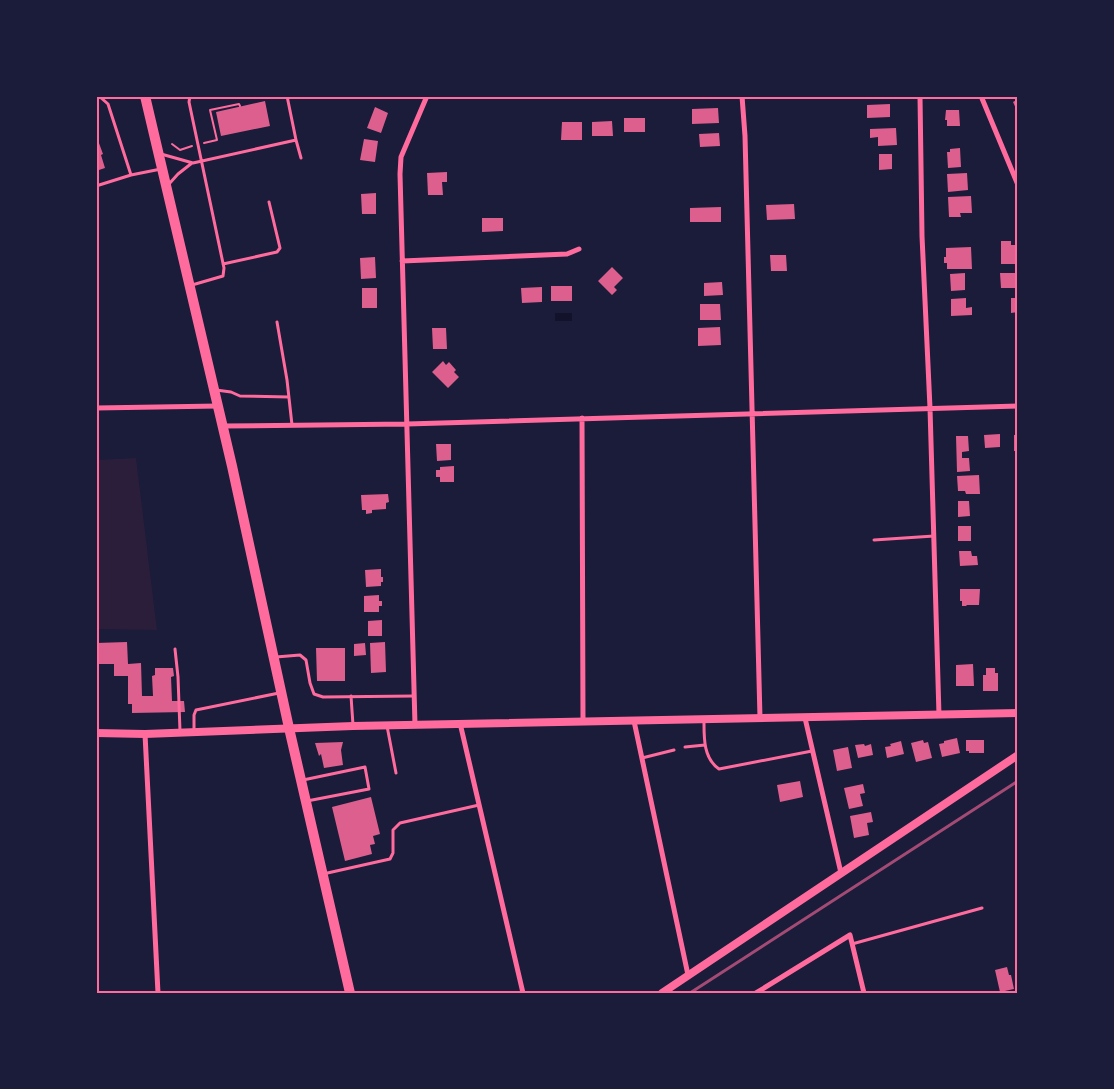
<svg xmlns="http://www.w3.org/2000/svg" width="1114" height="1089" viewBox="0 0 1114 1089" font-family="'Work Sans',sans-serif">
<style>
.green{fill:#2a1e3b}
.water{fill:#12122b}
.building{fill:#dd5f8e}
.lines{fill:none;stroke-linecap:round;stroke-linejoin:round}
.path{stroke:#ff6b9d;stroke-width:2}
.service{stroke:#ff6b9d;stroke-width:3}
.minor{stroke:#ff6b9d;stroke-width:5}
.tertiary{stroke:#ff6b9d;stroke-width:8}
.primary{stroke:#ff6b9d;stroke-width:10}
.rail{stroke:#a44b75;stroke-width:3}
.neatline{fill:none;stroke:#ff6b9d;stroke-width:2}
</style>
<rect width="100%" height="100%" fill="#1b1b3a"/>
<path class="green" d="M136,458l21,172 -61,-1v-169z"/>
<path class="water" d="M555,313h17v8h-17z"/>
<path class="building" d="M1018,99v14l-5,-11z
M265,101l5,25 -49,10 -5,-24z
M890,104v13l-23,1v-13z
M375,107l13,6 -7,20 -14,-5z
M718,108l1,15 -27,1v-15z
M946,110h13l1,16h-13v-6h-2z
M624,118h21v14h-21z
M612,121l1,15h-21v-14z
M562,122h20v18h-21z
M896,128l1,17 -19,1v-9l-8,1v-9z
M719,133l1,13 -20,1 -1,-13z
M96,135l7,19 -2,1 4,13 -9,3z
M364,139l14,2 -3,21 -15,-2z
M960,148l1,19 -13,1 -1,-16h3v-3z
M879,154h13v15l-13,1z
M447,172v10h-5l1,13h-15l-1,-22z
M967,173l1,17 -20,2 -1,-18z
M376,193v21h-14l-1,-20z
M971,196l1,17h-12l1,4h-12l-1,-20z
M794,204l1,15 -28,1 -1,-15z
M721,207v15h-31v-14z
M482,218h21v13l-21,1z
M1001,241h10v4h4l1,19h-15z
M971,247l1,22h-25v-6h-3v-6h2v-9z
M770,255h16l1,16h-16z
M375,257l1,21 -15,1 -1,-21z
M612,267l11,11 -9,9 3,3 -5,5 -14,-14z
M965,273v17l-14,1 -1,-17z
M1000,273h18v15h-17z
M722,282l1,13 -19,1v-13z
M551,286h21v15h-21z
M542,287v15l-20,1 -1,-15z
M362,288h15v20h-15z
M966,298v10l6,-1v8l-21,1v-17z
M1011,298h7v14l-7,1z
M700,304h20l1,16h-21z
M720,327l1,18 -23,1v-18z
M432,328h14l1,21h-14z
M443,361l3,4 3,-3 7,8 -2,2 5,5 -11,11 -16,-16z
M1000,434v13l-15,1 -1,-13z
M1014,435h4v16h-4z
M956,436h12l1,15 -7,1v6h7l1,13 -13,1z
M436,444h15v16l-14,1z
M454,466v16h-14v-5h-4v-7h4v-3z
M979,475l1,19h-14l-1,-3h-7l-1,-15z
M388,494l1,8 -3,1v6l-14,1v3l-6,1v-4h-4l-1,-15z
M958,501h11l1,15 -12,1z
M958,526h13v15h-13z
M959,551h12l1,5h5l1,9 -18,1z
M381,569v8h2v5h-2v4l-15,1 -1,-17z
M960,589h20l-1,16h-12l-1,1h-4v-5h-2z
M379,595v6h3v5h-3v6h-15v-16z
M382,620v16h-14v-15z
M127,642l1,22 13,-1 1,33h11l-1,-20 3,-1v-7h18l1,8 -3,1 1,24h12l1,11 -53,1v-9h-4v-28h-14v-12h-18v-21z
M385,642l1,30 -15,1 -1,-30z
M365,643l1,12 -12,1v-12z
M316,648h29v33h-28z
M973,664l1,22h-18v-21z
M986,668h9v5h3v18h-15v-16h3z
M957,738l3,15 -18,4 -3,-13 5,-1v-2z
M923,740l1,3 4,-1 4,16 -16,4 -5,-19z
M966,740h18v13h-15v-2h-3z
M901,741l3,13 -17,4 -2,-11 6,-1 -1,-2z
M343,742l-2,8 2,15 -19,3 -3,-14 -2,2 -4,-13z
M864,744l1,2 6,-2 2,11 -15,3 -3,-13z
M848,747l4,21 -15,3 -4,-21z
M800,781l3,16 -23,5 -3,-17z
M863,784l2,9 -5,1 3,12 -14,3 -5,-21z
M371,797l9,37 -7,2 2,8 -5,1 2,9 -27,7 -13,-54z
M871,812l2,10 -6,1 2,12 -15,3 -4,-22z
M1007,967l2,8h2l3,14 -14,3 -5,-22z"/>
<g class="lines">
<path class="path" d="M204,143l13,-3 -7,-30 29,-6 1,2
M172,144l8,6 12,-4"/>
<path class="service" d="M99,96l9,8 23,71
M190,96l-1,6 35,166 -1,8 -31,9
M296,140l5,18
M161,154l32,9 103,-23 -9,-44
M169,184l9,-10 14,-11
M96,186l35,-11 30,-6
M223,264l54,-12 3,-4 -11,-46
M277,322l10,58 5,45
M216,390l15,2 9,4 49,1
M874,540l60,-4
M175,649l3,28 2,54
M276,657l24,-2 6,5 4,23 4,11 9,3 91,-1
M351,696l2,29
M704,720c0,17 -1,38 15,49l93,-18
M387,726l9,47
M194,731v-16l2,-5 83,-17
M685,747l20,-2
M642,758l32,-8
M303,780l62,-13 4,22 -62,12
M323,874l67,-15 3,-6v-23l7,-7 79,-18
M852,944l130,-36"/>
<path class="minor" d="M742,96l3,40 15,582
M920,96l2,140 8,172 9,307
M981,96l37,89
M402,261l165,-7 12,-5
M96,408l122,-2
M582,418l1,304
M223,426l184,-2 611,-18
M805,718l36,155
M634,721l54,254
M460,723l63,270
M415,725l-15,-551 1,-17 26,-61
M145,734l13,259
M756,993l94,-58 14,58"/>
<path class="tertiary" d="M96,733l49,1 208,-8 665,-13
M662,993l356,-238"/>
<path class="primary" d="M145,96l87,370 57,262 61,265"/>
<path class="rail" d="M690,993l328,-212"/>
</g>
<rect width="1114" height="1089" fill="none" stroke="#1b1b3a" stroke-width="195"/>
<rect x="98" y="98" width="918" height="894" class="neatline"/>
</svg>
